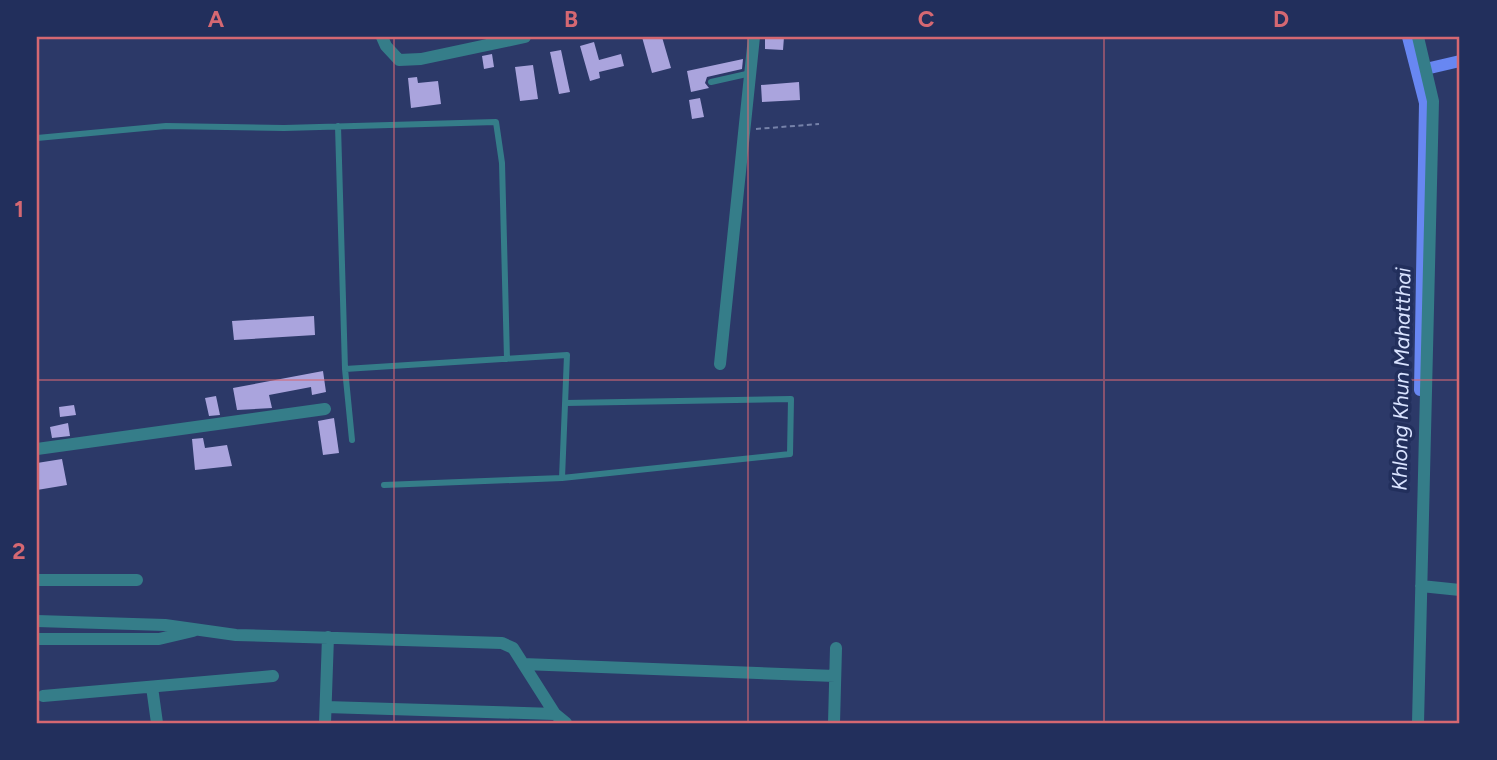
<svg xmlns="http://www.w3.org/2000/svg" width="1497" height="760" viewBox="0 0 1497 760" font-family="Figtree,sans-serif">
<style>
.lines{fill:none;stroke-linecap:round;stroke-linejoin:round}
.canal{stroke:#6887f2;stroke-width:12}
.building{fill:#aaa4dd}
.path{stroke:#7682a9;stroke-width:2;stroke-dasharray:5 3.5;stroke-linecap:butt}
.service{stroke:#357d89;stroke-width:6}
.minor{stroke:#357d89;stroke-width:12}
.grid{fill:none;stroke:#d56872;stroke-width:2;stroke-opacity:0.55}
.labels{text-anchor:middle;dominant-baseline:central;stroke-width:7;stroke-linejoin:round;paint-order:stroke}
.water-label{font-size:21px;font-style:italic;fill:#d9e3ff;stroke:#222f5c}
.neatline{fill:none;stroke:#d56872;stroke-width:2.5}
.grid-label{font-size:23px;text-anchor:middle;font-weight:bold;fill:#d56872}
</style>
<rect width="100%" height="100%" fill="#2c3968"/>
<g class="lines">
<path class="canal" d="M1408,37l17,66 -5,287
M1417,71l43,-10"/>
</g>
<path class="building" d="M642,37h20l9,31 -19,5z
M765,37h19l-1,13 -18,-1z
M594,42l5,18 22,-6 3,12 -25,6 1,6 -10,3 -10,-35z
M561,50l9,42 -11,2 -9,-42z
M492,54l2,13 -10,2 -2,-13z
M743,59l-1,10 -35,8 -2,6 4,5 -18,4 -4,-21z
M533,65l5,34 -18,2 -5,-34z
M417,77l1,6 20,-2 3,23 -30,4 -3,-30z
M799,82l1,18 -38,2 -1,-17z
M700,98l4,19 -12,2 -3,-19z
M314,316l1,19 -81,5 -2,-19z
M323,371l3,21 -14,3 -1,-8 -42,8 3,13 -35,2 -4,-22z
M216,396l4,19 -11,1 -4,-18z
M74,405l2,10 -16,2 -1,-10z
M334,418l5,35 -16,2 -5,-34z
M68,423l2,13 -18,2 -2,-11z
M203,438l2,10 22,-3 5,21 -37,4 -3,-31z
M62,459l5,26 -30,5v-27z"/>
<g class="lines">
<path class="path" d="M756,129l63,-5"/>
<path class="service" d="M711,82l40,-9
M338,126l7,243 7,71
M37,138l129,-12 118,2 212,-6 6,41 5,196
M345,369l222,-14 -5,123
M384,485l178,-7 228,-24 1,-55 -225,4"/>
<path class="minor" d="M382,37l4,9 13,14 22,-1 104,-22
M720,364l34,-327
M37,449l288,-40
M37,580h100
M1421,586l39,4
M37,621l128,4 71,10 266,8 11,5 42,66 11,9
M37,639h122l34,-8
M523,664l312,12
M152,687l5,36
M43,696l230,-20
M326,707l229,7
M325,723l3,-86
M834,723l2,-75
M1418,723l15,-622 -15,-64"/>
</g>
<path class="grid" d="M394,37v686M748,37v686M1104,37v686M37,380h1423"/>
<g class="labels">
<g class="water-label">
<text transform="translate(1401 379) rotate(-89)">Khlong Khun Mahatthai</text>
</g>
</g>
<rect width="1497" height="760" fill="none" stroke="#222f5c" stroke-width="77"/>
<rect x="38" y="38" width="1420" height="684" class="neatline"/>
<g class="grid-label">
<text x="216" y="27">A</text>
<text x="571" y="27">B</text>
<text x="926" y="27">C</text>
<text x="1281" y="27">D</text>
<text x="19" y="217">1</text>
<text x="19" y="559">2</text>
</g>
</svg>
